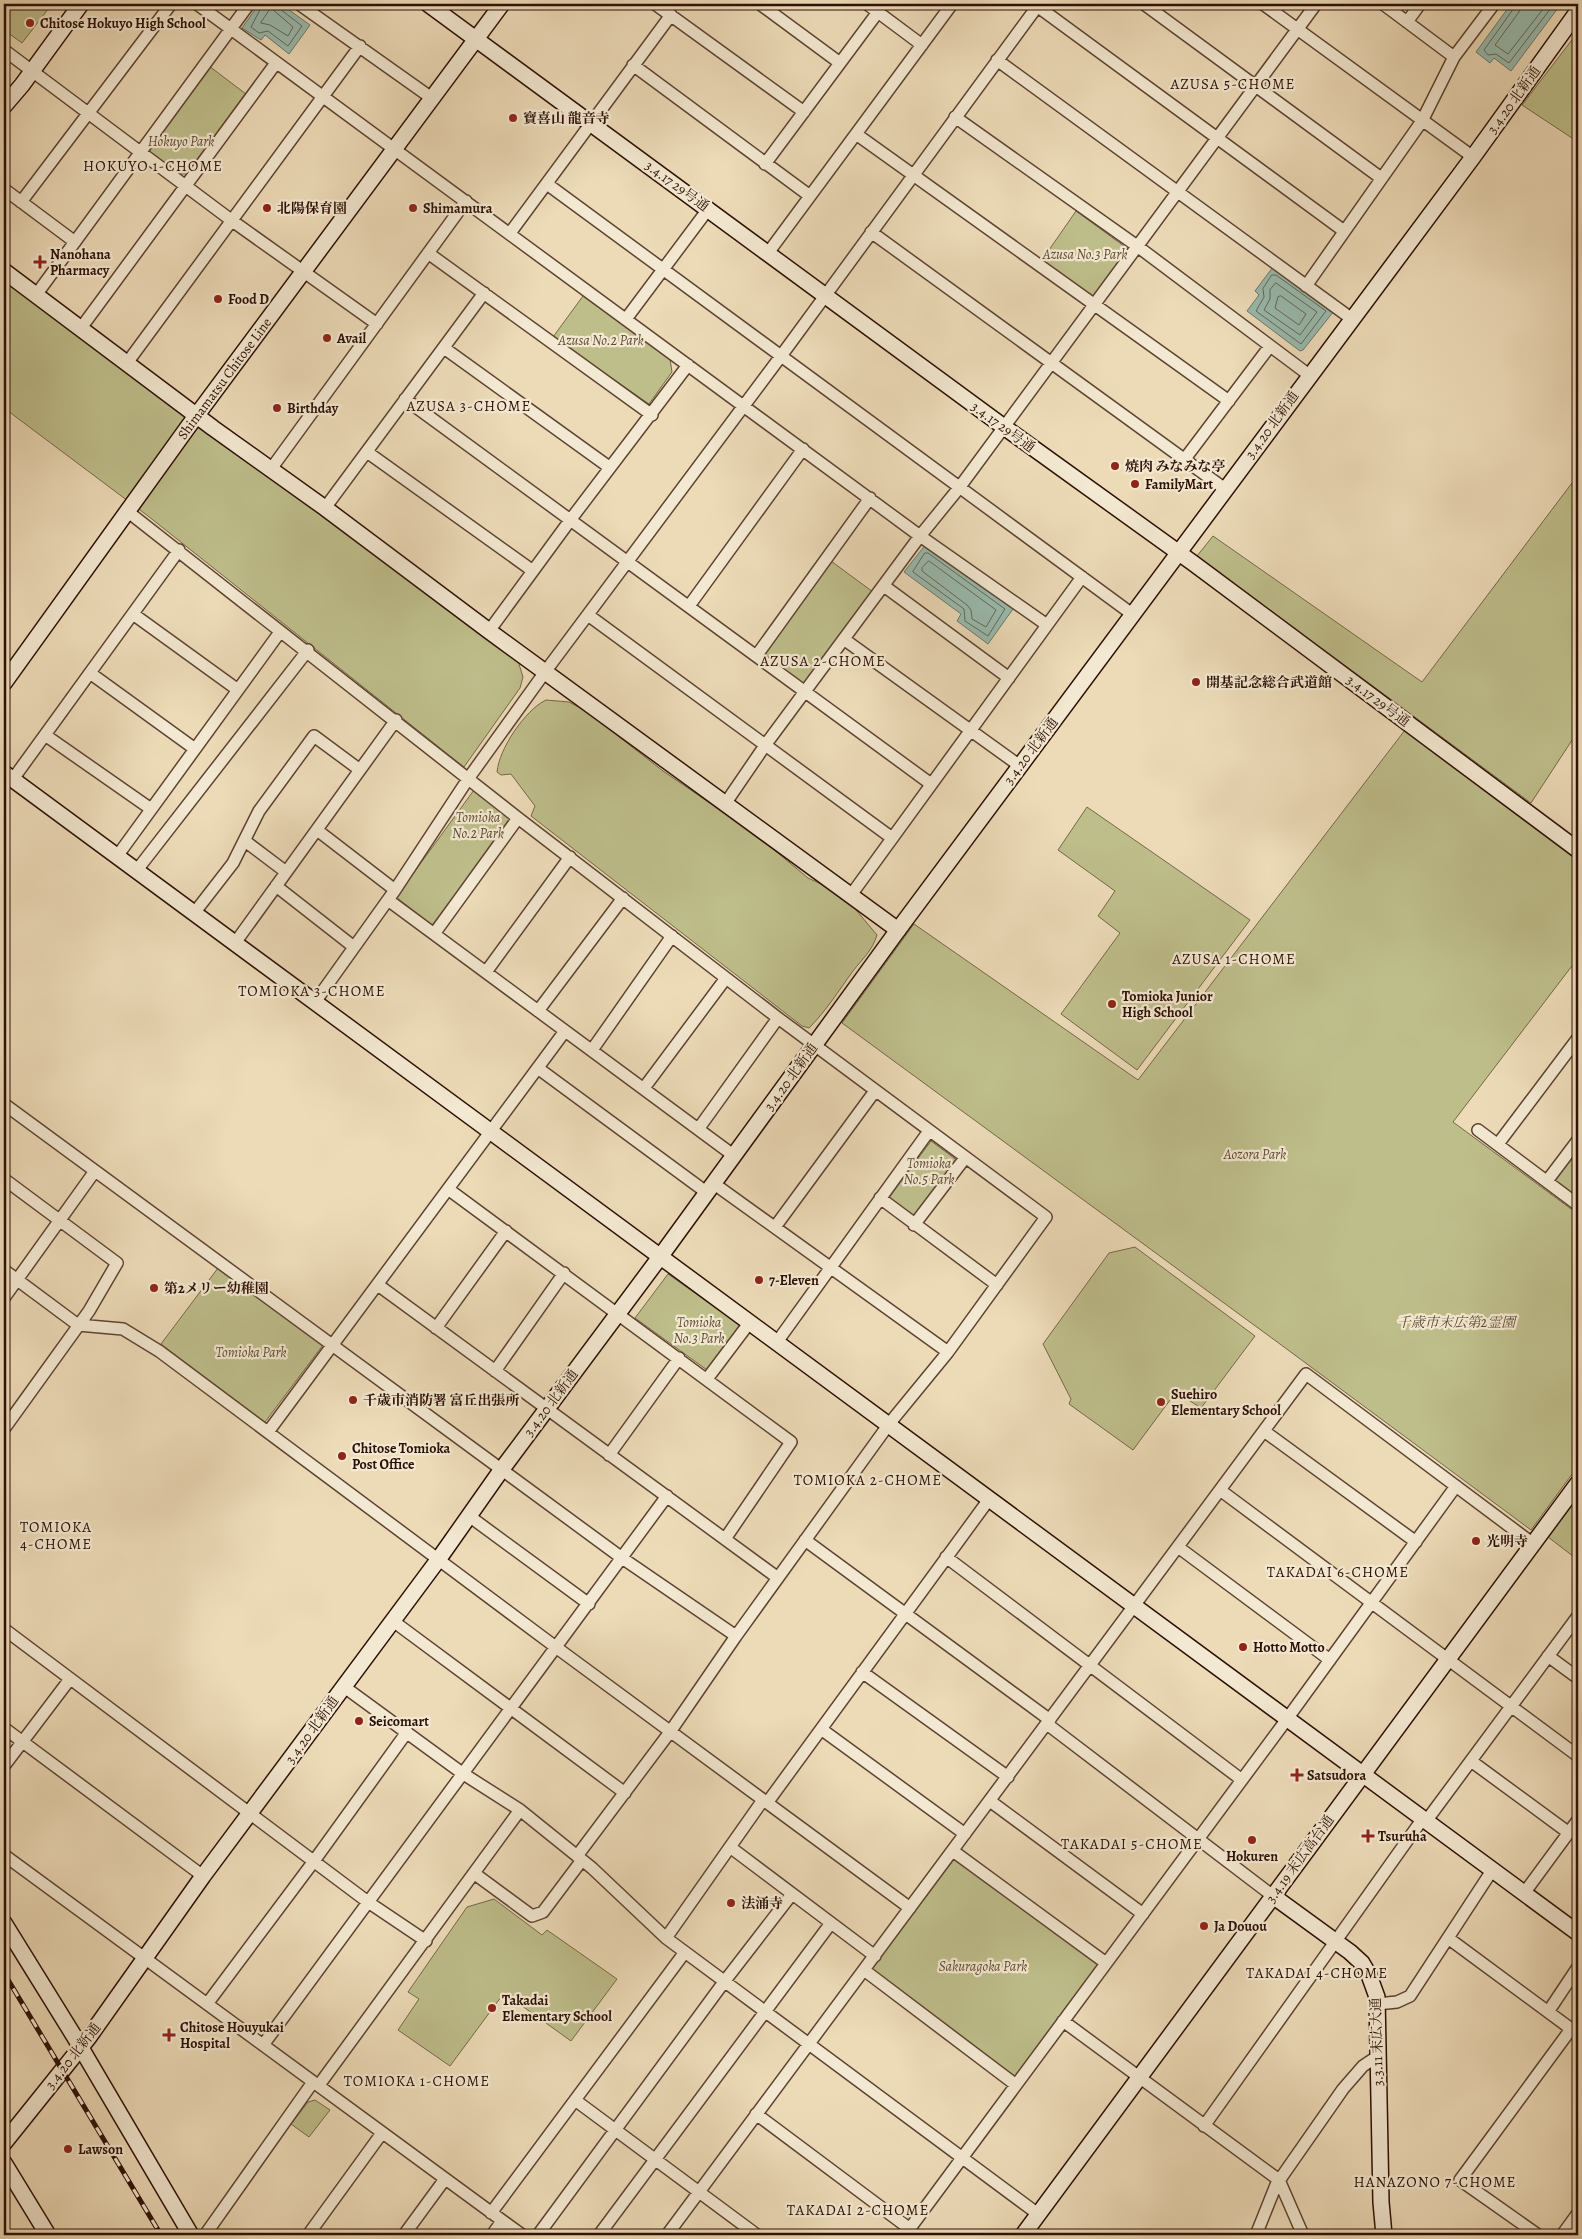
<svg xmlns="http://www.w3.org/2000/svg" width="1582" height="2239" viewBox="0 0 1582 2239" font-family="Alegreya,'Noto Serif JP',serif">
<style>
.green{fill:#bebe8b;stroke:#766748}
.water{fill:#99bbaf;stroke:#6e776b}
.lines{fill:none;stroke-linecap:round;stroke-linejoin:round}
.shore{stroke:#63665a;stroke-width:1}
.street-casing{stroke:#5d4332;stroke-width:14}
.secondary-casing{stroke:#2d1005;stroke-width:18}
.street{stroke:#f3e8d1;stroke-width:11}
.secondary{stroke:#f3e8d1;stroke-width:15}
.rail-casing{stroke:#2d1005;stroke-width:5}
.rail{stroke:#f3e8d1;stroke-width:3;stroke-dasharray:9;stroke-linecap:butt}
.poi-dot{fill:#8f2418;stroke:#f3e8d1;stroke-width:2}
.labels{text-anchor:middle;dominant-baseline:central;stroke-width:4.5;stroke-linejoin:round;paint-order:stroke}
.poi-label{font-size:14px;font-weight:bold;fill:#2d1005;stroke:#f3e8d1;text-anchor:start}
.street-label{font-size:14px;fill:#2d1005;stroke:#f3e8d1}
.park-label{font-size:14px;font-style:italic;fill:#604d34;stroke:#f3e8d1}
.neighbourhood-label{font-size:15px;letter-spacing:1px;fill:#2d1005;stroke:#f3e8d1}
</style>
<rect width="100%" height="100%" fill="#eddbb8"/>
<filter id="stains"><feTurbulence type="fractalNoise" baseFrequency=".004" numOctaves="4"/><feColorMatrix values="0 0 0 0 .2 0 0 0 0 .09 0 0 0 0 .02 0 0 0 .5 -.17"/></filter>
<radialGradient id="worn" r=".72"><stop offset=".6" stop-color="#630" stop-opacity="0"/><stop offset="1" stop-color="#630" stop-opacity=".3"/></radialGradient>
<path class="green" d="M4,4h48l-30,39 -18,-13z
M1578,32v110l-56,-37z
M209,66l37,28 -60,80h-6l-31,-23 -1,-5z
M1076,211l52,38 -36,48 -50,-37z
M4,281l514,380 5,16 -3,11 -56,79 -316,-251 -144,-108z
M583,296l87,63 2,13 -23,32 -96,-67z
M1578,475v256l-47,72 -334,-247 16,-20 209,146z
M831,561l42,31 -67,92h-3l-37,-28v-8z
M546,700l23,2 17,9 77,60 92,63 53,44 26,12 17,14 26,31c-5,16 -14,23 -24,36 -14,19 -26,39 -44,57l-7,-2 -271,-210 4,-10 -24,-32 -10,1 -4,-3c2,-23 28,-62 49,-72z
M1405,730l173,131v97l-125,164 125,92v252l-47,64 -247,-183 -442,-324 72,-99 224,156z
M474,790l37,30 -79,105 -36,-28z
M1087,807l163,113 -113,150 -76,-56 59,-81 -22,-17 17,-25 -57,-41z
M931,1141l27,20 -44,58 -26,-20z
M1578,1151v47l-23,-18z
M1135,1247l120,89 -54,72 -25,-16 -43,58 -64,-46 2,-5 -28,-55 66,-91z
M218,1268l105,77 -58,77 -104,-78z
M668,1274l72,51 -33,45 -72,-52z
M1578,1495v65l-30,-23z
M955,1858l143,106 -82,113 -145,-107z
M494,1899l48,36 5,-5 70,49 -46,62 -67,-48 -54,73 -52,-36 21,-31 -11,-7 59,-85z
M315,2100l15,10 -21,27 -18,-13 17,-22z"/>
<path class="water" d="M259,4h22l29,21 -21,29 -24,-19 -4,5 -19,-12z
M1511,4h50l-50,67 -17,-13 -4,5 -14,-11z
M1273,267l61,44 -31,39 -3,1 -53,-40 12,-16 -4,-4z
M926,544l87,65 -25,35 -31,-23 4,-7 -57,-42z"/>
<g class="lines">
<path class="shore" d="M263,4l-12,23 8,6 9,-2 20,15 14,-20 -22,-17 -1,-5
M1515,4l-1,4 -30,42 4,5 8,-1 13,9 45,-59
M1521,4l-2,8 -24,33 13,9 39,-50
M271,8l22,19 -5,9 -18,-11 -9,-2z
M1272,275h4l50,36 -25,33 -45,-33 8,-14 -1,-8z
M1276,283l41,29 -17,23 -36,-25 6,-11v-9z
M1281,296l25,18 -7,11 -24,-17 3,-11z
M925,553h3l77,56 -17,27 -23,-15 -1,-12 -51,-37z
M929,561l67,49 -10,17 -14,-8 -1,-9 -4,-5 -45,-34v-3z"/>
<defs>
<path id="street" d="M197,4l723,532 127,89
M299,4l134,95
M655,4l149,108
M760,4l80,59
M867,4l55,41
M1144,4l237,174
M1263,4l210,153
M1383,4l71,53
M1037,6l307,225
M1407,22l13,-18
M4,50l227,170 146,104
M997,60l355,259
M633,65l177,131
M955,117l182,129 172,129
M856,134l373,267
M765,164l113,-152
M547,184l585,430
M4,189l71,53
M21,202l150,-198
M871,232l354,257
M510,233l161,-218
M428,253l224,162
M768,253l184,-249
M1306,286l116,-165 32,-64 40,-53
M36,295l213,-291
M626,319l83,-111
M81,328l195,-265
M444,348l165,119
M127,363l233,-317
M405,399l526,385
M367,452l166,119
M1184,460l86,-114
M271,469l195,-268
M325,508l159,-215
M127,511l391,307 260,200 268,199 -98,135 -59,72 -153,212 -66,96 -93,124
M884,586l125,92
M689,606l114,-157
M133,614l105,76
M588,615l304,223
M489,631l82,-112 117,-154
M845,640l175,126
M757,655l113,-157
M90,673l105,76
M45,735l106,74
M13,779l166,-229
M725,804l41,-60 154,-208 39,-48 357,-484
M317,830l78,60
M245,841l41,31
M118,855l162,-223
M137,870l171,-220
M276,886l78,61
M851,895l231,-318
M388,900l345,255
M195,912l38,-49 26,-52 55,-75 46,34
M434,934l84,-116
M235,943l161,-223
M486,972l84,-115
M315,1002l80,-112 73,-111 77,-107 236,-316 258,-352
M538,1011l85,-113
M592,1050l80,-114
M539,1069l167,123
M644,1088l82,-110
M4,1104l618,454 114,78
M699,1128l79,-110
M1478,1130l100,75
M1498,1144l80,-106
M4,1179l113,84 -28,48 -85,118
M1547,1181l31,-41
M713,1183l235,169
M448,1189l343,253 -66,97
M880,1198l117,87
M914,1225l51,-67
M775,1227l100,-136
M4,1270l74,55 45,4 36,22 398,297 353,260
M378,1285l400,293
M4,1298l91,-127
M436,1328l70,-97
M777,1342l152,-211
M495,1371l69,-98
M707,1379l43,-57
M1264,1431l152,111
M268,1432l297,-401
M609,1455l70,-97
M1220,1490l358,266
M469,1516l120,88
M805,1540l245,180
M1178,1547l152,113
M946,1557l296,223
M393,1621l232,172
M4,1629l364,273 58,39
M1548,1656l30,22
M862,1672l146,105
M343,1686l119,87 58,37 72,58 74,70 372,276
M1047,1724l226,172
M4,1728l199,148
M821,1729l144,105
M1471,1761l98,72
M4,1766l66,-87
M990,1801l153,113
M767,1803l223,-305
M1427,1820l151,-204
M730,1847l145,109
M953,1851l153,112
M4,1855l518,380
M475,1874l57,42 11,-4 39,-52
M1525,1892l53,-72
M666,1938l97,-138
M1448,1938l130,96
M864,1970l152,115
M207,2004l107,-143 93,-129
M1377,2004l20,-2 13,-6 83,-127
M1548,2012l30,-45
M1063,2021l216,159 24,55
M263,2045l404,-549
M319,2085l201,-275
M575,2100l182,135
M756,2114l154,115
M1204,2126l220,-309
M491,2213l194,-261
M205,2235l108,-153
M308,2235l74,-102
M404,2235l41,-56
M492,2235l10,-14
M538,2235l186,-253 68,-88
M599,2235l232,-312
M667,2235l639,-861 226,169
M905,2235l382,-516 169,-233
M1256,2235l20,-50 16,-23 51,-73 20,-23 15,-10
M1538,2235l-78,-55 111,-151
M1562,2235l16,-22"/>
<g id="secondary">
<path d="M428,4l576,423 189,136 385,287"/>
<path d="M4,106l18,-21 59,-81"/>
<path d="M4,271l209,157 112,80 164,123 409,299"/>
<path id="s1" d="M4,683l184,-256 314,-423"/>
<path d="M4,773l1574,1160"/>
<path d="M1273,1896l77,56 12,11 7,12 8,22 4,205 3,33"/>
<path d="M4,1923l70,113 117,199"/>
<path d="M4,2143l85,-106 114,-161 235,-316 64,-91 158,-212 238,-327 575,-773 105,-146"/>
<path d="M4,2163l44,72"/>
<path d="M1023,2235l555,-752"/>
</g>
</defs>
<use href="#street" class="street-casing"/>
<use href="#secondary" class="secondary-casing"/>
<use href="#street" class="street"/>
<use href="#secondary" class="secondary"/>
<defs>
<path id="rail" d="M4,1973l157,262"/>
</defs>
<use href="#rail" class="rail-casing"/>
<use href="#rail" class="rail"/>
</g>
<g class="poi-dot">
<circle cx="30" cy="23" r="5"/>
<circle cx="513" cy="118" r="5"/>
<circle cx="267" cy="208" r="5"/>
<circle cx="413" cy="208" r="5"/>
<path d="M37.5 254.5h5v5h5v5h-5v5h-5v-5h-5v-5h5z"/>
<circle cx="218" cy="299" r="5"/>
<circle cx="327" cy="338" r="5"/>
<circle cx="277" cy="408" r="5"/>
<circle cx="1115" cy="466" r="5"/>
<circle cx="1135" cy="484" r="5"/>
<circle cx="1196" cy="682" r="5"/>
<circle cx="1112" cy="1004" r="5"/>
<circle cx="759" cy="1280" r="5"/>
<circle cx="154" cy="1288" r="5"/>
<circle cx="353" cy="1400" r="5"/>
<circle cx="1161" cy="1402" r="5"/>
<circle cx="342" cy="1456" r="5"/>
<circle cx="1476" cy="1541" r="5"/>
<circle cx="1243" cy="1647" r="5"/>
<circle cx="359" cy="1721" r="5"/>
<path d="M1294.5 1767.5h5v5h5v5h-5v5h-5v-5h-5v-5h5z"/>
<path d="M1365.5 1828.5h5v5h5v5h-5v5h-5v-5h-5v-5h5z"/>
<circle cx="1252" cy="1840" r="5"/>
<circle cx="731" cy="1903" r="5"/>
<circle cx="1204" cy="1926" r="5"/>
<circle cx="492" cy="2008" r="5"/>
<path d="M166.5 2027.5h5v5h5v5h-5v5h-5v-5h-5v-5h5z"/>
<circle cx="68" cy="2149" r="5"/>
</g>
<g class="labels">
<g class="poi-label">
<text x="40" y="23">Chitose Hokuyo High School</text>
<text x="523" y="118">寶喜山 龍音寺</text>
<text x="277" y="208">北陽保育園</text>
<text x="423" y="208">Shimamura</text>
<text x="50" y="254">Nanohana<tspan x="50" dy="16">Pharmacy</tspan></text>
<text x="228" y="299">Food D</text>
<text x="337" y="338">Avail</text>
<text x="287" y="408">Birthday</text>
<text x="1125" y="466">焼肉 みなみな亭</text>
<text x="1145" y="484">FamilyMart</text>
<text x="1206" y="682">開基記念総合武道館</text>
<text x="1122" y="996">Tomioka Junior<tspan x="1122" dy="16">High School</tspan></text>
<text x="769" y="1280">7-Eleven</text>
<text x="164" y="1288">第2メリー幼稚園</text>
<text x="1171" y="1394">Suehiro<tspan x="1171" dy="16">Elementary School</tspan></text>
<text x="363" y="1400">千歳市消防署 富丘出張所</text>
<text x="352" y="1448">Chitose Tomioka<tspan x="352" dy="16">Post Office</tspan></text>
<text x="1486" y="1541">光明寺</text>
<text x="1253" y="1647">Hotto Motto</text>
<text x="369" y="1721">Seicomart</text>
<text x="1307" y="1775">Satsudora</text>
<text x="1378" y="1836">Tsuruha</text>
<text x="1252" y="1856" text-anchor="middle">Hokuren</text>
<text x="741" y="1903">法涌寺</text>
<text x="1214" y="1926">Ja Douou</text>
<text x="502" y="2000">Takadai<tspan x="502" dy="16">Elementary School</tspan></text>
<text x="180" y="2027">Chitose Houyukai<tspan x="180" dy="16">Hospital</tspan></text>
<text x="78" y="2149">Lawson</text>
</g>
<g class="street-label">
<text transform="translate(1514 100) rotate(-54)">3.4.20 北新通</text>
<text transform="translate(677 186) rotate(36)">3.4.17 29号通</text>
<text stroke="none"><textPath href="#s1" startOffset="376">Shimamatsu Chitose Line</textPath></text>
<text transform="translate(1272 425) rotate(-54)">3.4.20 北新通</text>
<text transform="translate(1003 427) rotate(36)">3.4.17 29号通</text>
<text transform="translate(1378 701) rotate(37)">3.4.17 29号通</text>
<text transform="translate(1031 751) rotate(-53)">3.4.20 北新通</text>
<text transform="translate(791 1077) rotate(-54)">3.4.20 北新通</text>
<text transform="translate(551 1403) rotate(-53)">3.4.20 北新通</text>
<text transform="translate(312 1730) rotate(-54)">3.4.20 北新通</text>
<text transform="translate(1300 1859) rotate(-54)">3.4.19 末広高台通</text>
<text transform="translate(1377 2042) rotate(-92)">3.3.11 末広大通</text>
<text transform="translate(73 2056) rotate(-52)">3.4.20 北新通</text>
</g>
<g class="park-label">
<text x="181" y="141">Hokuyo Park</text>
<text x="1085" y="254">Azusa No.3 Park</text>
<text x="601" y="340">Azusa No.2 Park</text>
<text x="478" y="817">Tomioka<tspan x="478" dy="16">No.2 Park</tspan></text>
<text x="1255" y="1154">Aozora Park</text>
<text x="929" y="1163">Tomioka<tspan x="929" dy="16">No.5 Park</tspan></text>
<text x="699" y="1322">Tomioka<tspan x="699" dy="16">No.3 Park</tspan></text>
<text x="1456" y="1322">千歳市末広第2霊園</text>
<text x="251" y="1352">Tomioka Park</text>
<text x="983" y="1966">Sakuragoka Park</text>
</g>
<g class="neighbourhood-label">
<text x="1233" y="84">AZUSA 5-CHOME</text>
<text x="153" y="166">HOKUYO 1-CHOME</text>
<text x="469" y="406">AZUSA 3-CHOME</text>
<text x="823" y="661">AZUSA 2-CHOME</text>
<text x="1234" y="959">AZUSA 1-CHOME</text>
<text x="312" y="991">TOMIOKA 3-CHOME</text>
<text x="868" y="1480">TOMIOKA 2-CHOME</text>
<text x="56" y="1527">TOMIOKA<tspan x="56" dy="17">4-CHOME</tspan></text>
<text x="1338" y="1572">TAKADAI 6-CHOME</text>
<text x="1132" y="1844">TAKADAI 5-CHOME</text>
<text x="1317" y="1973">TAKADAI 4-CHOME</text>
<text x="417" y="2081">TOMIOKA 1-CHOME</text>
<text x="1435" y="2182">HANAZONO 7-CHOME</text>
<text x="858" y="2210">TAKADAI 2-CHOME</text>
</g>
</g>
<rect width="1582" height="2239" fill="none" stroke="#eddbb8" stroke-width="20"/>
<rect x="5" y="5" width="1572" height="2229" fill="none" stroke="#2d1005" stroke-width="2.5"/>
<rect x="10" y="10" width="1562" height="2219" fill="none" stroke="#2d1005"/>
<rect width="100%" height="100%" filter="url(#stains)"/>
<rect width="100%" height="100%" fill="url(#worn)"/>
</svg>
